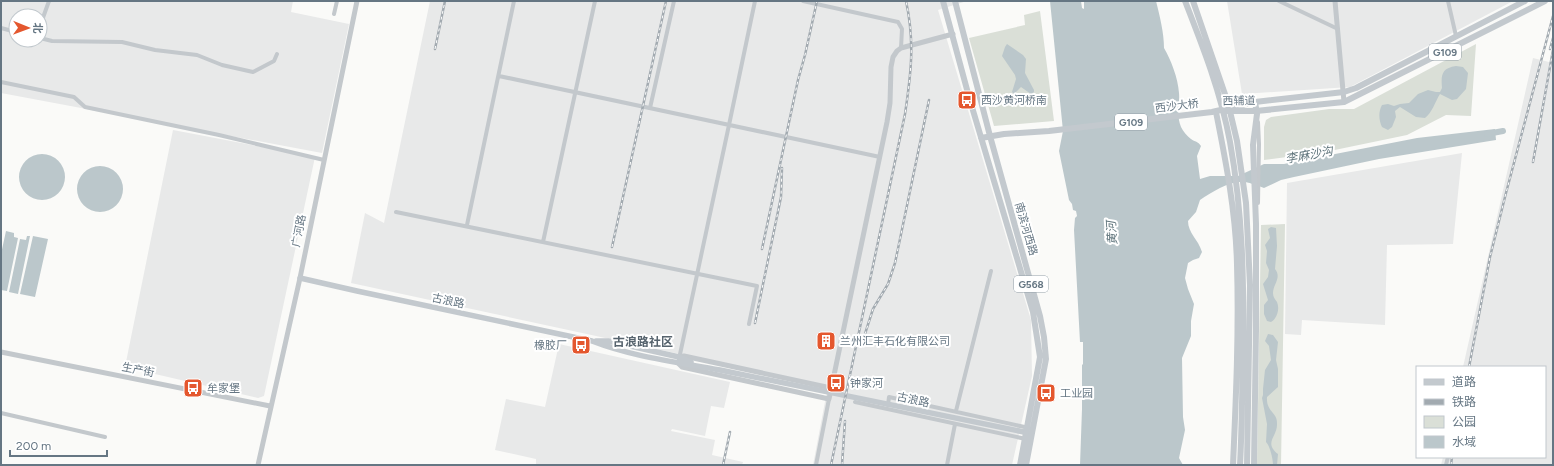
<svg xmlns="http://www.w3.org/2000/svg" width="1554" height="466" viewBox="0 0 1554 466" font-family="Figtree,'Noto Sans SC',sans-serif">
<style>
.built{fill:#e8e9e9;fill-rule:evenodd}
.green{fill:#dadfd7}
.water{fill:#bbc7cb}
.lines{fill:none;stroke-linecap:round;stroke-linejoin:round}
.river{stroke:#bbc7cb;stroke-width:6}
.minor{stroke:#c3c8cc;stroke-width:4}
.tertiary{stroke:#c3c8cc;stroke-width:5}
.secondary{stroke:#c3c9ce;stroke-width:5.5}
.primary{stroke:#c3c9ce;stroke-width:6}
.trunk{stroke:#c3c9ce;stroke-width:6}
.rail-casing{stroke:#a2aab0;stroke-width:2.5}
.rail{stroke:#fff;stroke-width:1;stroke-dasharray:3;stroke-linecap:butt}
.labels{text-anchor:middle;dominant-baseline:central;stroke-width:4;stroke-linejoin:round;paint-order:stroke}
.shield{fill:#fff;stroke:#939fa8;stroke-width:1}
.shield-label{font-size:10px;font-weight:bold;fill:#657683}
.poi-label{font-size:11px;fill:#657683;stroke:#fff;text-anchor:start}
.street-label{font-size:11px;fill:#657683;stroke:#fff}
.water-label{font-size:12px;font-style:italic;fill:#60757c;stroke:#fff}
.neighbourhood-label{font-size:12px;font-weight:bold;fill:#57646e;stroke:#fff}
</style>
<rect width="100%" height="100%" fill="#fafaf8"/>
<path class="built" d="M1,1h292l-2,11 58,12 -27,129 -321,-60zM16,16h24v24h-24z
M430,1h537l-29,9 93,310 1,56 -20,89h-199l15,-79 -477,-103 14,-70 19,10z
M1227,1h286l-163,86 -108,7z
M1533,58l20,5v402h-112l2,-8h102v-90h-82z
M173,130l142,27 -51,239 -6,2 -133,-31z
M1462,153l-9,91 -66,1 -2,80 -83,-5 -1,15 -16,-1 2,-151z
M559,344l171,38 -6,26 -13,-2 -6,30 -33,-7 -1,2 44,9 -3,15 31,7 -1,3h-206v-6l-41,-9 11,-51 39,8z"/>
<path class="green" d="M1040,11l14,110 -60,5 -25,-88 56,-13 -1,-10z
M1476,44l-5,72 -25,-1 -39,20 -82,17 -61,8v-33l2,-7 5,-3 58,-8h25z
M1285,224l-4,241h-24l4,-240z"/>
<path class="water" d="M1050,1h31l1,7 2,1v-8h72c4,16 8,32 8,47 7,12 14,30 15,45 1,11 -3,22 2,34 2,4 6,9 10,12 4,3 7,2 10,7l-4,10 3,23 10,-3h28l26,-12h20l133,-26 78,-9 1,11 -117,19 -85,18 -13,3 -17,8c-6,-2 -13,-5 -19,-6 -14,-2 -33,10 -45,18l-4,12 -8,9c0,12 10,18 14,31l-3,6 -6,2 -5,3 -3,15 3,11 6,15 -3,17v15l-9,22 1,59 2,13 -6,28 4,7h-103l2,-56v-44l1,-1v-22h-3l-6,-112 1,-12 2,-2 -1,-5 -3,-1 -1,-6 -3,-4 -10,-49 4,-20z
M1007,44l16,11 3,4 -1,14 9,17v2l-3,2 -10,-7 -7,7 -2,-2 4,-13 -1,-4 -13,-19 3,-9z
M1456,66l7,1 5,6 -2,16 -9,10 -5,1 -12,-6c-5,8 -8,19 -15,24l-9,-1 -16,-10 -5,4 1,6 -4,10 -4,3 -6,-3c-3,-6 -4,-15 0,-22l6,-1 6,2 6,-2 9,-1 9,-9 10,-4 8,2h4l2,-4c-1,-12 -1,-20 14,-22z
M19 177a23 23 0 1 1 46 0a23 23 0 1 1-46 0Z
M77 189a23 23 0 1 1 46 0a23 23 0 1 1-46 0Z
M1271,227l5,1 1,18 -2,23c7,9 -2,15 -2,24 0,4 2,6 4,9 3,7 0,17 -6,20l-4,-1 -3,-7v-9l4,-5 -5,-16 5,-7 1,-7 -3,-7 1,-12 -2,-6 5,-7 -2,-9z
M6,231l8,2v4l4,1 -11,53 -6,-1v-36z
M27,236h3l-12,58 -9,-2 11,-53 6,1z
M33,236l15,3 -13,58 -15,-3z
M1268,334l5,1 5,7 -2,18 2,9v18l-11,10c-1,15 10,15 10,26 1,14 -14,19 1,31l-1,11h-4c0,-6 -3,-19 -7,-23l1,-18 -5,-26 1,-3v-6l2,-19 6,-10 -2,-14 -4,-5z"/>
<g class="lines">
<path class="river" d="M1487,134l16,-3"/>
<path class="minor" d="M803,1l95,21 4,7 -1,19
M1279,1l59,28
M1448,1l8,35
M334,14l3,-13
M40,26l9,-25
M1,28l15,4
M40,38l12,3 70,1 33,8 42,5 25,10 31,7 21,-11 3,-7
M499,76l381,81
M1,82l73,15 11,10 134,28 105,25
M650,108l24,-107
M1258,203l1,-59 -1,-22
M396,212l361,74 -8,38
M467,225l47,-224
M543,242l52,-241
M679,359l50,-234 26,-124
M855,402l171,37
M888,405l1,-8 140,31
M956,411l35,-140
M1,413l104,24
M816,465l13,-66
M947,465l8,-41
M1446,465l2,-8"/>
<path class="tertiary" d="M1335,1l9,101
M1,352l269,54
M679,357l5,-1 147,32
M678,363l4,4 147,32 58,-277 3,-19 1,-36 2,-10 4,-6 4,-3 52,-14
M258,465l42,-187 57,-277"/>
<path class="secondary" d="M300,278l57,13 235,50c41,16 85,21 128,29l309,63
M596,341h12l71,16 12,5"/>
<path class="primary" d="M1185,1c18,46 36,92 45,141 13,71 14,143 13,214 -1,36 -1,73 -3,109
M1193,1l35,102 9,38 9,62 4,82 -3,180
M1216,112c10,50 20,101 21,153 2,66 -1,133 -4,200
M1254,465l2,-135v-106l-3,-79 4,-31 -2,-12"/>
<path class="trunk" d="M943,1l26,96 64,215 7,45 -20,108
M955,1l35,135 50,180 4,21 2,22 -20,106
M1226,111h30l88,-9 201,-101
M981,138l23,-4 45,-3 163,-19 43,-10 89,-10 12,-4 169,-87"/>
<defs>
<path id="rail" d="M435,49l10,-48
M1550,49l3,-11
M1533,162l20,-112
M612,247l54,-246
M762,249l36,-169 7,-25 12,-54
M755,323l26,-126 1,-29
M863,340l10,-31 15,-25 7,-21 34,-163
M1469,367l21,-110 16,-64 47,-177
M723,465l7,-33
M831,465l74,-351c6,-40 10,-72 1,-113
M842,465l3,-44
M1451,465l1,-8"/>
</defs>
<use href="#rail" class="rail-casing"/>
<use href="#rail" class="rail"/>
</g>
<defs>
<symbol id="bus-square" viewBox="-11 -11 22 22"><rect x="-9" y="-9" width="18" height="18" rx="4" fill="#e4572e" stroke="#fff"/><path d="M-5-6H5V4H4V6H2V4H-2V6H-4V4H-5ZM-3.5-4V0h7V-4ZM-3.5 1.2v1.5H-2V1.2ZM2 1.2v1.5H3.5V1.2Z" fill="#fff"/></symbol>
<symbol id="building-square" viewBox="-11 -11 22 22"><rect x="-9" y="-9" width="18" height="18" rx="4" fill="#e4572e" stroke="#fff"/><path d="M-4-6H4V6H1V3H-1V6H-4ZM-2.5-4.3h1.7v1.8h-1.7ZM.8-4.3h1.7v1.8H.8ZM-2.5-1h1.7V.8h-1.7ZM.8-1h1.7V.8H.8Z" fill="#fff"/></symbol>
</defs>
<g fill-rule="evenodd">
<use href="#bus-square" x="956" y="89" width="22" height="22"/>
<use href="#building-square" x="815" y="330" width="22" height="22"/>
<use href="#bus-square" x="570" y="334" width="22" height="22"/>
<use href="#bus-square" x="825" y="372" width="22" height="22"/>
<use href="#bus-square" x="182" y="377" width="22" height="22"/>
<use href="#bus-square" x="1035" y="382" width="22" height="22"/>
</g>
<g class="labels">
<g class="shield">
<rect x="1429" y="44" width="32" height="16" rx="3"/>
<rect x="1115" y="114" width="32" height="16" rx="3"/>
<rect x="1014" y="276" width="34" height="16" rx="3"/>
</g>
<g class="shield-label">
<text x="1445" y="52">G109</text>
<text x="1131" y="122">G109</text>
<text x="1031" y="284">G568</text>
</g>
<g class="poi-label">
<text x="981" y="100">西沙黄河桥南</text>
<text x="840" y="341">兰州汇丰石化有限公司</text>
<text x="567" y="345" text-anchor="end">橡胶厂</text>
<text x="850" y="383">钟家河</text>
<text x="207" y="388">牟家堡</text>
<text x="1060" y="393">工业园</text>
</g>
<g class="street-label">
<text transform="translate(1239 101) rotate(-1)">西辅道</text>
<text transform="translate(1177 106) rotate(-7)">西沙大桥</text>
<text transform="translate(1026 229) rotate(74)">南滨河西路</text>
<text transform="translate(299 231) rotate(-79)">广河路</text>
<text transform="translate(448 301) rotate(12)">古浪路</text>
<text transform="translate(138 370) rotate(11)">生产街</text>
<text transform="translate(913 400) rotate(12)">古浪路</text>
</g>
<g class="water-label">
<text transform="translate(1309 155) rotate(-10)">李麻沙沟</text>
<text transform="translate(1112 233) rotate(-94)">黄河</text>
</g>
<g class="neighbourhood-label">
<text x="643" y="342">古浪路社区</text>
</g>
</g>
<rect width="1554" height="466" fill="none" stroke="#657683" stroke-width="4"/>
<rect x="1416" y="366" width="130" height="92" fill="#ffffff" stroke="#c1c8cd"/>
<rect x="1424" y="379" width="20" height="6" fill="#c3c9ce" stroke="#c1c8cd"/>
<text x="1452" y="386" font-size="12" fill="#657683">道路</text>
<rect x="1424" y="399" width="20" height="6" fill="#a2aab0" stroke="#c1c8cd"/>
<text x="1452" y="406" font-size="12" fill="#657683">铁路</text>
<rect x="1424" y="416" width="20" height="12" fill="#dadfd7" stroke="#c1c8cd"/>
<text x="1452" y="426" font-size="12" fill="#657683">公园</text>
<rect x="1424" y="436" width="20" height="12" fill="#bbc7cb" stroke="#c1c8cd"/>
<text x="1452" y="446" font-size="12" fill="#657683">水域</text>
<g transform="translate(28 28) rotate(91)"><circle r="19" fill="#ffffff" stroke="#c1c8cd"/>
<path d="M0-3L7 15L0 10L-7 15Z" fill="#e4572e"/>
<text y="-6" font-size="11" font-weight="bold" text-anchor="middle" fill="#657683">北</text>
</g>
<path d="M10 450v6h97v-6" fill="none" stroke="#657683" stroke-width="2"/>
<text x="16" y="450" font-size="12" fill="#657683" stroke="#ffffff" stroke-width="3" paint-order="stroke">200 m</text>
</svg>
